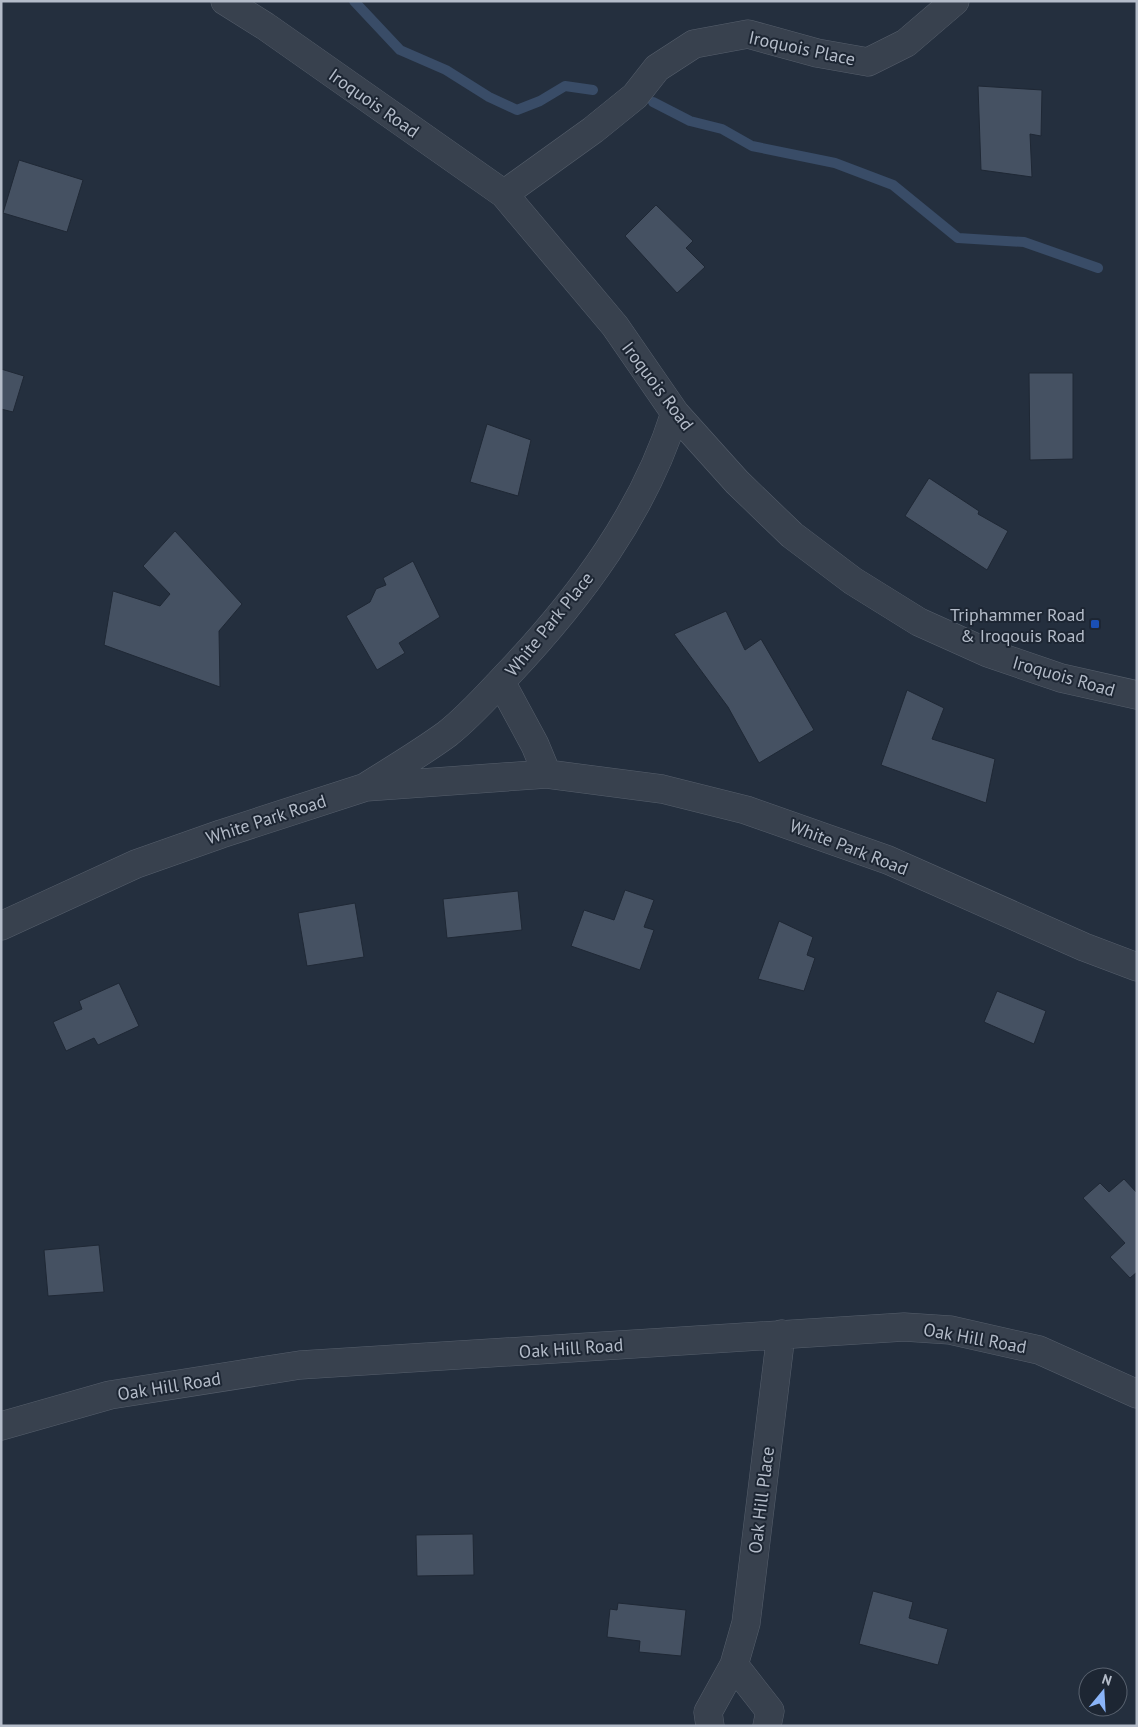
<svg xmlns="http://www.w3.org/2000/svg" width="1138" height="1727" viewBox="0 0 1138 1727" font-family="'PT Sans',sans-serif">
<style>
.lines{fill:none;stroke-linecap:round;stroke-linejoin:round}
.stream{stroke:#394c67;stroke-width:10}
.building{fill:#455162;stroke:#1f2835}
.minor-casing{stroke:#565f6c;stroke-width:29}
.minor{stroke:#38414e;stroke-width:28}
.transit-dot{fill:#1a4fb4;stroke:#1d2633;stroke-width:2}
.labels{text-anchor:middle;dominant-baseline:central;stroke-width:4;stroke-linejoin:round;paint-order:stroke}
.street-label{font-size:18px;fill:#b4bcc9;stroke:#1d2633}
.poi-label{font-size:18px;fill:#b4bcc9;stroke:#1d2633;text-anchor:end}
</style>
<rect width="100%" height="100%" fill="#242f3e"/>
<g class="lines">
<path class="stream" d="M354,1l46,49 46,20 43,27 28,13 23,-9 25,-15 28,4
M653,102l37,19 32,8 30,17 83,17 58,22 65,53 66,4 74,26"/>
</g>
<path class="building" d="M978,86l64,4 -1,46 -11,-2 2,43 -51,-7z
M19,160l64,20 -16,52 -64,-19z
M656,205l37,36 -7,7 19,19 -28,26 -52,-57z
M1,369l23,7 -11,36 -12,-3z
M1029,373h44v86l-43,1z
M487,424l44,16 -13,56 -48,-14z
M929,478l50,33 -1,3 30,17 -21,39 -82,-54z
M175,531l67,73 -23,27 1,56 -116,-42 9,-54 47,15 10,-12 -27,-28z
M413,561l27,56 -41,26 6,10 -28,17 -31,-54 24,-14 6,-13 10,-4 -3,-7z
M726,611l19,39 16,-11 53,91 -55,33 -31,-56 -54,-73z
M907,690l37,18 -12,31 63,20 -9,44 -105,-38z
M625,890l29,10 -10,27 10,3 -14,40 -69,-24 13,-36 30,10z
M518,891l4,39 -75,8 -4,-39z
M355,903l9,54 -57,9 -9,-53z
M779,921l34,16 -6,18 8,3 -11,33 -46,-12z
M119,983l20,43 -41,19 -4,-7 -28,13 -13,-29 29,-13 -3,-8z
M997,991l49,20 -12,33 -50,-22z
M1124,1179l13,14v79l-7,6 -20,-21 15,-14 -42,-45 17,-15 9,9z
M99,1245l5,47 -56,4 -4,-46z
M473,1534l1,41 -57,1 -1,-41z
M873,1591l40,11 -4,16 39,11 -10,36 -79,-21z
M618,1603l68,7 -5,46 -42,-4 1,-11 -33,-4 3,-28 7,1z"/>
<g class="lines">
<defs>
<path id="minor" d="M225,1l40,25 239,168 111,132 60,87 62,69 55,53 61,46 66,41 69,31 73,25 76,17
M504,194l89,-64 42,-34 22,-28 37,-24 54,-10 69,19 51,9 38,-19 49,-42
M501,682l34,63 12,29
M367,786c27,-17 54,-33 80,-52 23,-18 42,-40 62,-61 71,-75 135,-161 166,-260
M1,926l135,-62 85,-30 145,-47 181,-13 115,15 84,21 142,50 196,87 53,20
M1,1426l109,-31 190,-30 604,-38 46,3 89,20 98,44
M734,1665l12,-42 35,-289
M710,1726l-2,-14 26,-47 36,46 -3,15"/>
</defs>
<use href="#minor" class="minor-casing"/>
<use href="#minor" class="minor"/>
</g>
<rect class="transit-dot" x="1090" y="619" width="10" height="10" rx="2.5"/>
<g class="labels">
<g class="street-label">
<text transform="translate(802 48) rotate(12)">Iroquois Place</text>
<text transform="translate(374 103) rotate(35)">Iroquois Road</text>
<text transform="translate(658 386) rotate(53)">Iroquois Road</text>
<text transform="translate(549 624) rotate(-51)">White Park Place</text>
<text transform="translate(1064 676) rotate(16)">Iroquois Road</text>
<text transform="translate(266 819) rotate(-18)">White Park Road</text>
<text transform="translate(849 847) rotate(21)">White Park Road</text>
<text transform="translate(975 1338) rotate(10)">Oak Hill Road</text>
<text transform="translate(571 1348) rotate(-4)">Oak Hill Road</text>
<text transform="translate(169 1386) rotate(-9)">Oak Hill Road</text>
<text transform="translate(761 1500) rotate(-83)">Oak Hill Place</text>
</g>
<g class="poi-label">
<text x="1085" y="614">Triphammer Road<tspan x="1085" dy="21">&amp; Iroqouis Road</tspan></text>
</g>
</g>
<rect width="1138" height="1727" fill="none" stroke="#b4bcc9" stroke-width="5"/>
<g transform="translate(1103 1692) rotate(18)"><circle r="24" fill="#1d2633" stroke="#59626f"/>
<path d="M0-4L9 19L0 12L-9 19Z" fill="#8ab4f8"/>
<text y="-8" font-size="14" font-weight="bold" text-anchor="middle" fill="#b4bcc9">N</text>
</g>
</svg>
